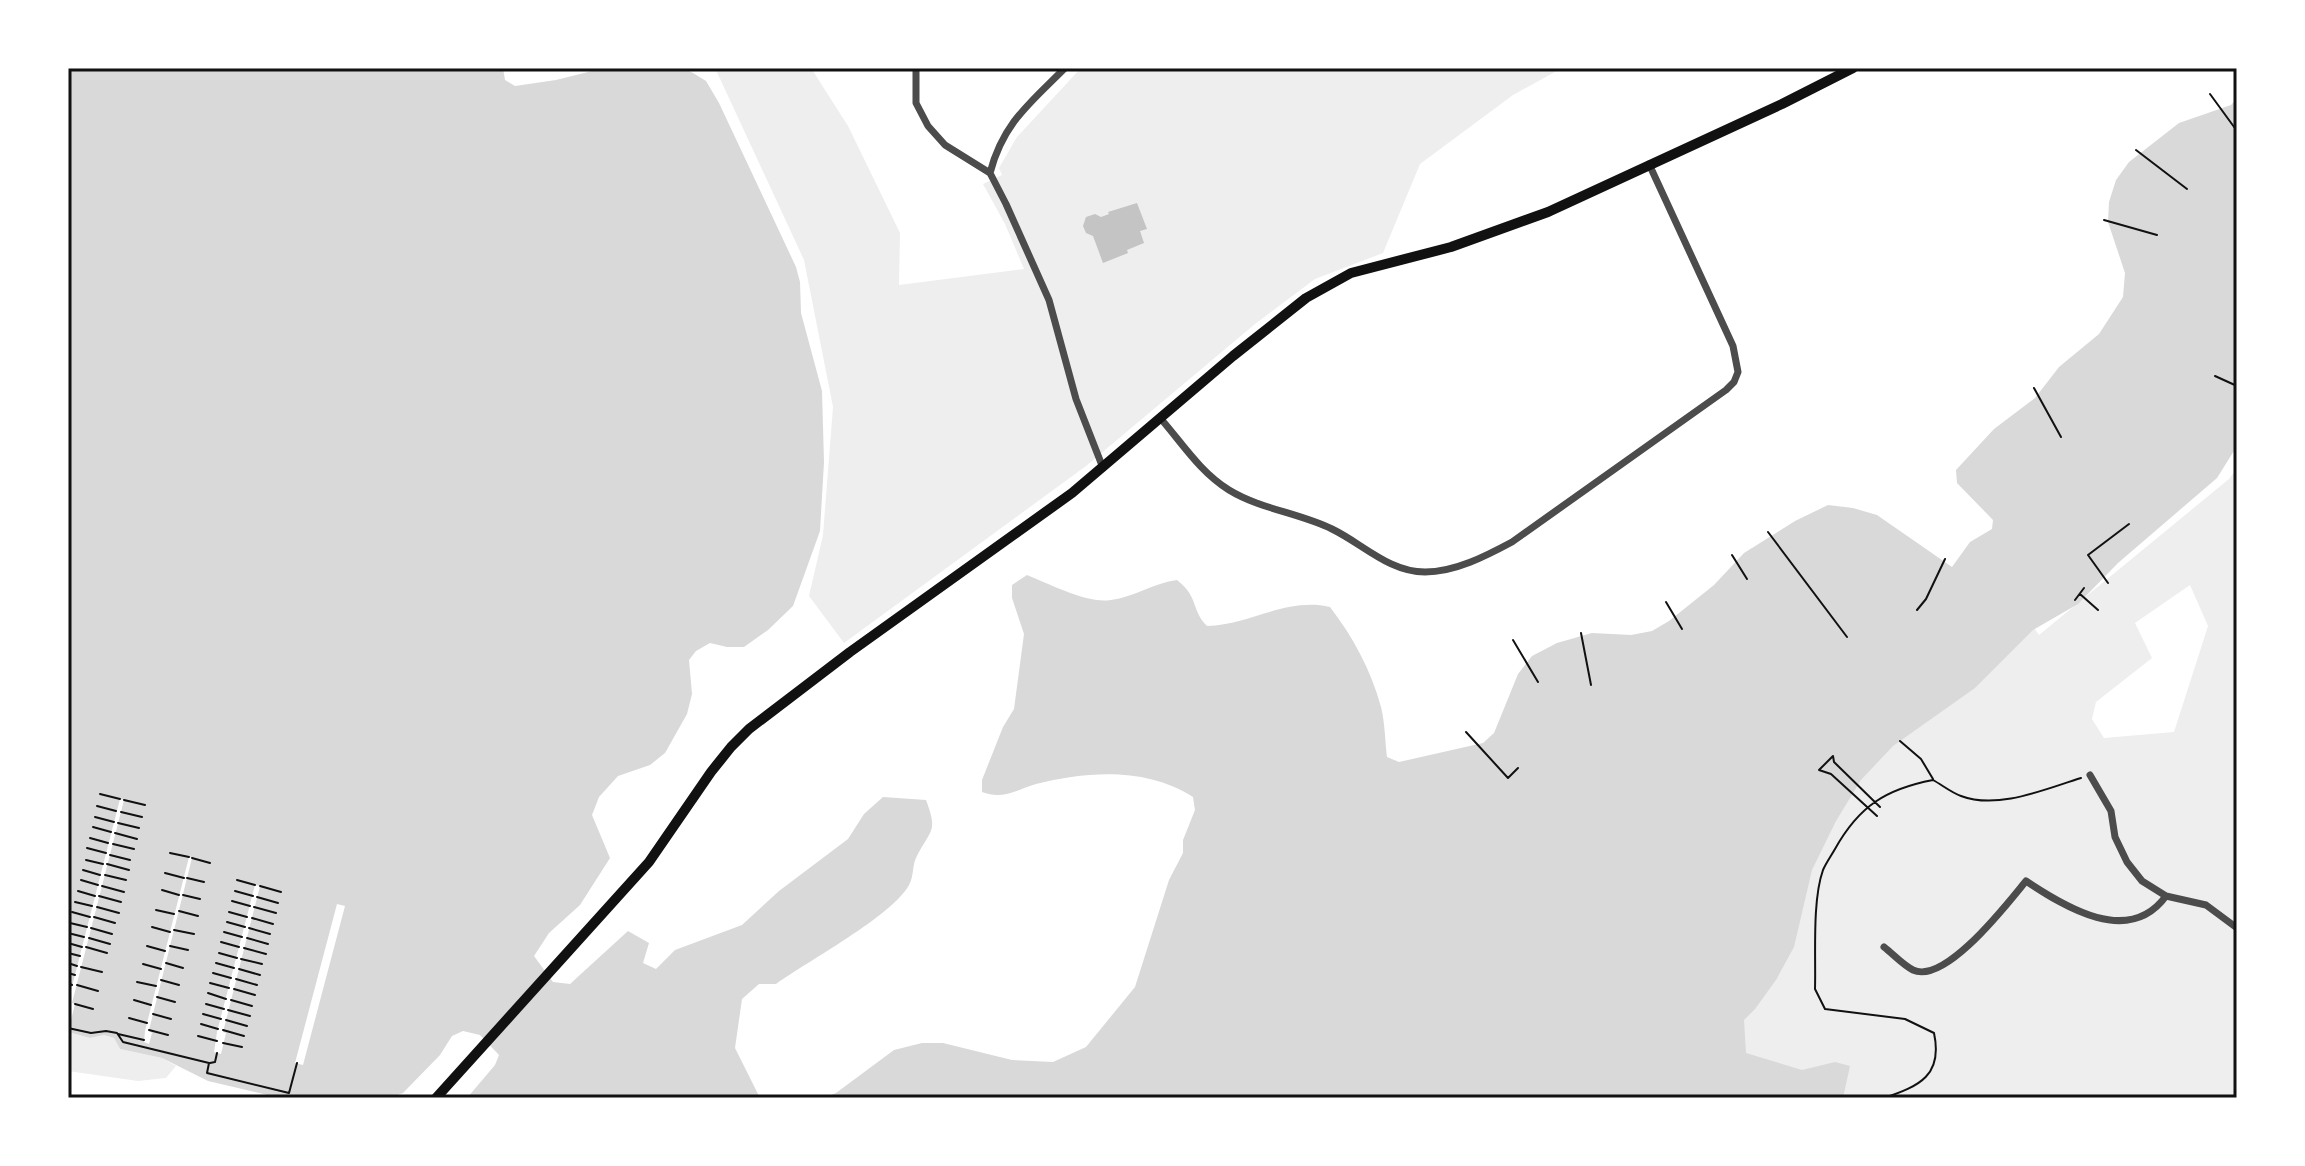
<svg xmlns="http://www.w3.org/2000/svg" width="2305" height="1166" viewBox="0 0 2305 1166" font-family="'Fira Sans Condensed',sans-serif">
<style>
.green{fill:#eee;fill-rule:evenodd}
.water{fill:#d9d9d9}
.pier{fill:#fff}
.building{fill:#c4c4c4}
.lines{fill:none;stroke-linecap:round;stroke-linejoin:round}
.path{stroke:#111;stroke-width:2}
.minor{stroke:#4c4c4c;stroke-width:7}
.secondary{stroke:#111;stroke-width:10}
.neatline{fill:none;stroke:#111;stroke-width:3}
</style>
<rect width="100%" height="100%" fill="#fff"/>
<path class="green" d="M711,68h100l37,58 52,107 -1,52 125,-16 -19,-45 -22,-40 19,-9 -3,-7 18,-31 64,-69h481l-49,27 -93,69 -37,89 -68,26 -60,45 -169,142 -242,177 -35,-47 14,-61 10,-128 -29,-147 -88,-190z
M2237,468v630h-500l7,-41 -9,-48 105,-221 192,-163 7,10 190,-156zM2190,585l18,41 -34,106 -70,6 -12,-19 4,-17 56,-44 -17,-35z
M68,1032l22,6 14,-3 10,3 6,11 42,9 14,8 -10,12 -28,3 -70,-10z"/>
<path class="water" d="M68,68h435l2,12 10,6 41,-6 48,-12h79l10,5 13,8 13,22 77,164 4,15 1,31 21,78 2,71 -4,69 -27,75 -25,24 -24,17h-17l-17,-4 -14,8 -7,9 3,34 -5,20 -22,39 -15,12 -32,11 -19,21 -7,18 18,43 -30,47 -31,28 -15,23 19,26 17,2 58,-53 21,12 -6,20 13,6 19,-19 67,-25 37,-34 69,-52 16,-25 19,-17 43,3c12,32 5,29 -9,56 -5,8 -3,21 -8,29 -17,31 -101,76 -133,99h-17l-17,15 -7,49 25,50h-293l28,-33 4,-10 -19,-20 -17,-4 -11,5 -12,19 -37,38 -15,5h-108l-72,-17 -46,-23 -42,-9 -6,-11 -10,-3 -14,3 -22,-6z
M2237,98v348l-20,32 -99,85 -40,41 -45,26 -58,58 -82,58 -32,34 -25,41 -24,49 -18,77 -18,33 -21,29 -11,11 2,33 56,17 33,-8 15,4 -7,32h-1019l12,-5 58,-43 28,-7h21l69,17 41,2 33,-15 49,-60 34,-107 14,-27v-13l12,-30 -2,-13c-46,-30 -106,-26 -157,-13 -20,6 -33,16 -54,8v-12l21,-53 11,-18 10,-75 -12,-36v-13l15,-10c23,9 60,29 84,25 23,-3 43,-17 66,-20 22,17 14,30 30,46 43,-1 79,-29 123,-19 23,30 41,63 51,100 4,16 4,34 6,50l12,5 84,-19 11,-10 24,-59 14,-18 25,-13 35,-10 39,2 21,-4 17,-10 45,-36 30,-32 51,-32 33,-16 25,3 24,7 75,52 18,-25 22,-13 1,-9 -36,-37 -1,-13 38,-41 41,-31 24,-31 40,-33 24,-37 2,-24 -17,-51 1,-20 7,-22 13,-18 50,-39 52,-18z"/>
<path class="pier" d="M120,799l4,1 -52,203 3,1 -4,16 -3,-1v-17z
M189,857l3,1 -43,172 3,3 -3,11 -5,-2 1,-11z
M255,885l5,1 -37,146 3,1 -5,21 -7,-2 3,-20z
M337,904l8,2 -42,159 -8,-2z"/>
<path class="building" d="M1137,203l10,26 -7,2 4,12 -17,7 1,3 -25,10 -10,-27 -7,-3 -3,-7 3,-9 9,-3 6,3 8,-3 -1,-2z"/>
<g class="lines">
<path class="path" d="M2210,94l27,37
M2136,150l51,39
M2104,220l53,15
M2215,376l22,10
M2034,388l27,49
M1768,532l79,105
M1732,555l15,24
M2108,583l-20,-28 41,-31
M2080,594l18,16
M2075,600l9,-12
M1666,602l16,27
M1917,610l9,-11 19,-40
M1581,633l10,52
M1513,640l25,42
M1466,732l42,46 10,-10
M1900,741l21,18 12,20
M100,794l20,5
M124,800l21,5
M97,806l19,5
M121,812l21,5
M1877,816l-46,-42 -12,-4 14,-14 1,6 46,45
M95,817l19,5
M118,823l21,5
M93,827l18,5
M115,833l22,6
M90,838l18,5
M113,844l21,5
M87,848l19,5
M170,853l19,4
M110,855l20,5
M192,858l18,5
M86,860l17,4
M107,864l22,6
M83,870l17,5
M165,873l19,5
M105,875l21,5
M187,878l17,4
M81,880l17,5
M237,880l18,5
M102,886l22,6
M260,886l21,6
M162,890l17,5
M78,891l17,5
M235,891l18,5
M183,895l17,4
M99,896l22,6
M257,897l21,6
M232,901l18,5
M75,902l17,4
M97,907l22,6
M254,907l22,6
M156,910l18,4
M179,911l19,5
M72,912l18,5
M229,912l18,5
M94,917l21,6
M252,918l21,6
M227,922l18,5
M70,923l17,4
M152,927l18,5
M91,928l21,6
M249,928l21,6
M174,930l20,4
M224,932l18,5
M68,933l16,4
M89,938l21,6
M247,938l21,6
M221,942l18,5
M68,943l14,4
M147,946l18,5
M170,946l18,4
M86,947l21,6
M244,948l22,6
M68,953l12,3
M219,953l18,5
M241,959l21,5
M68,963l9,3
M166,963l17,5
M216,963l18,5
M143,964l18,5
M81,967l21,5
M239,969l21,6
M68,973l7,2
M213,973l18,5
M236,979l21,6
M161,980l18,5
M137,982l19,4
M68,983l4,2
M210,983l19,5
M77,985l21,6
M234,989l21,6
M68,993l2,1
M208,993l18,6
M157,997l18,5
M134,1000l17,5
M231,1000l21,6
M75,1004l18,5
M206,1004l18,5
M228,1010l22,6
M153,1014l18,5
M203,1014l18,5
M129,1018l18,5
M226,1020l21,6
M201,1024l17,5
M68,1028l23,5 15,-2 11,2 6,9 86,21 -2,10 82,20 8,-30
M149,1030l19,5
M223,1030l21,6
M118,1034l26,6
M198,1036l19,5
M223,1043l19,4
M210,1063l5,-1 2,-9
M1884,1098c36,-12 59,-23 50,-65l-29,-14 -80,-10 -10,-20c1,-33 -3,-88 8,-119 3,-7 8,-14 12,-21 24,-43 51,-60 98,-69 9,5 19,13 28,16 37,14 84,-7 120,-18"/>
<path class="minor" d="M916,68v35l12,23 17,19 45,28 16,31 43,96 27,99 27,69
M990,173c13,-50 40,-70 75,-105
M1161,419c21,24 39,53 68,71 31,19 70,23 103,39 31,15 57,43 93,43 30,0 61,-16 87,-30l214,-152 8,-8 4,-10 -5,-26 -84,-182
M2090,775l21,36 4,26 12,25 15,19 24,15 40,9 31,23
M1884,947c9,7 19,18 29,23 32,15 94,-66 113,-89 39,26 103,66 140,15"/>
<path class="secondary" d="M436,1098l213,-236 62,-90 20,-25 18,-18 101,-77 222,-159 161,-137 73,-58 45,-25 100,-26 97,-35 234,-108 71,-36"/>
</g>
<rect width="2305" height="1166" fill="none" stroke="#ffffff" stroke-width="140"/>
<rect x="70" y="70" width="2165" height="1026" class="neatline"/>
</svg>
